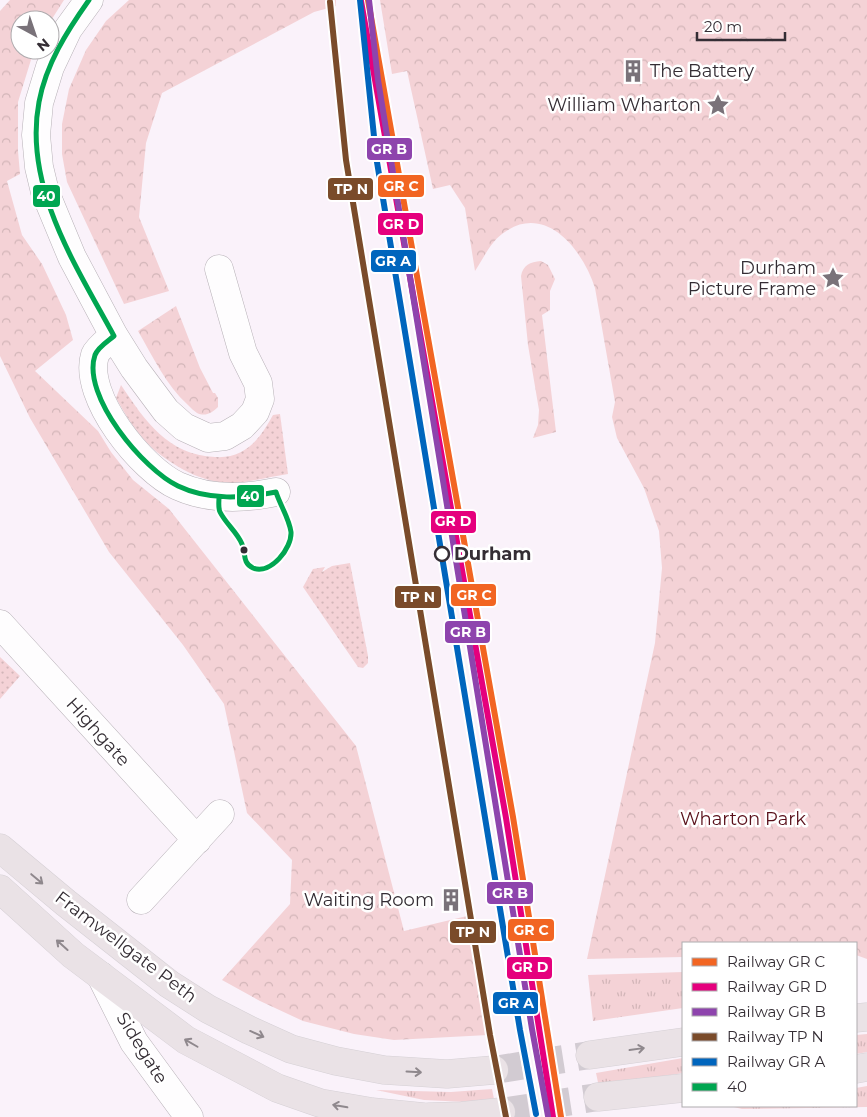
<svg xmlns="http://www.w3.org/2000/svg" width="867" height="1117" viewBox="0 0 867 1117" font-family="Montserrat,sans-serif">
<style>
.grass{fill:url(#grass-tufts)}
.forest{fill:url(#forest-crowns)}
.garden{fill:url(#garden-dots)}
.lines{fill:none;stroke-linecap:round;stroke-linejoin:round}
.trunk-tunnel{stroke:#d2cbd2;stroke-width:28;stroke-dasharray:28 14;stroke-linecap:butt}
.minor-casing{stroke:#b7b1b7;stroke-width:29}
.trunk-casing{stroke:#d5d0d5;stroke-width:29}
.minor{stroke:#fefdfe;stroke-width:28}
.trunk{stroke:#eae2e6;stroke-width:28}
.bus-1-casing{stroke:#fff;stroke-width:9}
.bus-1{stroke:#00a651;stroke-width:5}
.rail-1-casing{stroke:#fff;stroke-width:10}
.rail-2-casing{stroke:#fff;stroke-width:10}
.rail-3-casing{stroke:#fff;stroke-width:10}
.rail-4-casing{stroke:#fff;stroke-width:10}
.rail-5-casing{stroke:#fff;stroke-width:10}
.rail-1{stroke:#f26522;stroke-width:6}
.rail-2{stroke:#e5007d;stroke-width:6}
.rail-3{stroke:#8e44ad;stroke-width:6}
.rail-4{stroke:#7a4b2a;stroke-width:6}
.rail-5{stroke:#0065bd;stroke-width:6}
.oneway{stroke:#8f888d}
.bus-dot{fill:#342d34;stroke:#fff;stroke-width:2}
.stop-dot{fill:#fff;stroke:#342d34;stroke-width:2.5}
.labels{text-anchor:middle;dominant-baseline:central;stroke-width:5;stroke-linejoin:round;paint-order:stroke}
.poi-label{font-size:18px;fill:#342d34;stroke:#fff;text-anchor:end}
.stop-label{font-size:18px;font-weight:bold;fill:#342d34;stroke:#fff;text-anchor:start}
.street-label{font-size:18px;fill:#342d34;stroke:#fff}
.park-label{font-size:18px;fill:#59101a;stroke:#fff}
.line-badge{stroke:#fff;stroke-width:2}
.badge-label{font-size:14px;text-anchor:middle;font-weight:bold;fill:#fff}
</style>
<defs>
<pattern id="grass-tufts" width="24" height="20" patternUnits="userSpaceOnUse" patternTransform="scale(1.25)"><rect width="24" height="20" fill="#f4d2d6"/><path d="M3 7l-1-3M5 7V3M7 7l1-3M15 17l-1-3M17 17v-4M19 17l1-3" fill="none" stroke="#d2b5b8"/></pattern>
<pattern id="forest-crowns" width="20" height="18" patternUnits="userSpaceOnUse" patternTransform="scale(1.25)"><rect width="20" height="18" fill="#f4d2d6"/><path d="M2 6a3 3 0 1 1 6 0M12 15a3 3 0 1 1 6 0" fill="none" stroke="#d2b5b8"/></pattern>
<pattern id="garden-dots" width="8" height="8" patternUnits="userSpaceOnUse" patternTransform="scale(1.25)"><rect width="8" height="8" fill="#f4d2d6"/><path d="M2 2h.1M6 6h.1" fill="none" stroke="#d2b5b8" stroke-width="1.8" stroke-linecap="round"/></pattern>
</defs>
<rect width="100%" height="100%" fill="#faf2fa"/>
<path class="grass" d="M683,972v36l-90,13 -5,-46z
M867,1034v18l-11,2v-19z
M683,1058v15l-84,14 -3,-14z
M867,1086v21l-125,2 -12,-3h126v-18z
M492,1089l2,10 -27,3 -43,-2 -48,-10 75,2z"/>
<path class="forest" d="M10,0h54l-14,22v-2h-30v30h14l-16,52v49l2,23 -13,7 15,54 20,29 24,51 7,25 -38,31 63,60 13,21 22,28 36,29 187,237 48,185 63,-15 21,119 -94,5 -40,-6 -51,-13 -43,-20 -38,-21 68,-76 2,-44 -45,-47 -23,-109 -41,-59 -74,-93 -79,-134 -30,-62v-345z
M129,0h207v6l-22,6 -152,81 -16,50 -7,74 30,74 -45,13 -57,-122 -5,-28v-30l7,-35 17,-39 20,-29z
M380,0h487v959l-11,-4v-12h-173v14l-96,2 68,-316 7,-75 -3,-37 -15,-43 -27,-50 -5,-21 3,-15 -20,-114c-12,-38 -50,-87 -93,-54 -12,9 -19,25 -27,37l-10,-63 -15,-23 -17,4 -26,-118 -15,3z
M541,261l7,4 7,14 -5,12v19l-8,5 14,117 -23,6 5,-13 1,-15 -11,-65 -7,-69c2,-11 9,-14 20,-15z
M176,306l24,62 13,25h2l3,5v9c-6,6 -13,10 -21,6 -3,-2 -6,-5 -9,-8 -22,-20 -35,-48 -50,-74z"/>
<path class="garden" d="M121,385c24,36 47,70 94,72 30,2 45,-18 58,-42l7,-1 8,60c-19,3 -38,8 -57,9 -14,0 -28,-4 -41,-10 -38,-19 -54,-39 -74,-75z
M350,563l18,93v7l-5,5 -5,-1 -55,-80 10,-18 12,-2 -3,5 10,-6z
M0,657l20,19 -20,23z"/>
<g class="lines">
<path class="trunk-tunnel" d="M494,1070l96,-15
M501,1112l97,-15"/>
<defs>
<path id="minor" d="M89,0l-21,29 -18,38 -11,36 -3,32 3,32 6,25 27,65 42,79 20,32 32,43 18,16 24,11 17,-2 17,-10 13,-14 5,-13 -2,-16 -15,-30 -24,-84
M114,336c-6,5 -16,12 -19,19 -13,41 47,115 83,131 31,14 65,13 98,6
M0,624l197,216
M141,900l79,-86
M101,976l33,66 55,75"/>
<path id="trunk" d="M0,848l66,55 103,81 39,25 41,21 42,19 45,12 48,9 63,4 47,-4
M0,889l73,66 113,85 91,48 43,15 52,9 51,5
M856,1018l11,-1
M590,1055l93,-13
M856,1069l11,-2
M598,1097l85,-9
M429,1117l33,-1 39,-4"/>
</defs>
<use href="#minor" class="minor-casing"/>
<use href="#trunk" class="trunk-casing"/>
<use href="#minor" class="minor"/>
<use href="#trunk" class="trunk"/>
<defs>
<path id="bus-1" d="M89,0c-22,31 -43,64 -50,102 -16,84 37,164 75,234 -6,5 -16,11 -19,19 -14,41 49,115 83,131 31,15 66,12 98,6 4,13 13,26 15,40 1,16 -20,43 -38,36 -11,-5 -7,-15 -11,-24 -5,-12 -16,-20 -22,-32 -2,-4 -1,-10 -1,-15"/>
</defs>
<use href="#bus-1" class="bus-1-casing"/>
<use href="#bus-1" class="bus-1"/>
<defs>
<path id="rail-1" d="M368,0l145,817 48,300"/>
<path id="rail-2" d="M361,1l145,817 47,299"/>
<path id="rail-3" d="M369,0l9,80 154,949 16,87"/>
<path id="rail-4" d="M330,2l16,158 144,875 16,82"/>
<path id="rail-5" d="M360,0l16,156 144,874 16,84"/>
</defs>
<use href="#rail-1" class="rail-1-casing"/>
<use href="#rail-2" class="rail-2-casing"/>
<use href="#rail-3" class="rail-3-casing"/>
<use href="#rail-4" class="rail-4-casing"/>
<use href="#rail-5" class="rail-5-casing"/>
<use href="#rail-1" class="rail-1"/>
<use href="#rail-2" class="rail-2"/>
<use href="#rail-3" class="rail-3"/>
<use href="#rail-4" class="rail-4"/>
<use href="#rail-5" class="rail-5"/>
</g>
<defs><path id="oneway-shaft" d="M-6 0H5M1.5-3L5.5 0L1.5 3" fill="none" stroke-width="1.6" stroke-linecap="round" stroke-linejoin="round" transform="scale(1.25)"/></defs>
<g class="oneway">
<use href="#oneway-shaft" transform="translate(37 879) rotate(40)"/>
<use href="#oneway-shaft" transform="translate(62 945) rotate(-138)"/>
<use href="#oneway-shaft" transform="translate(257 1034) rotate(24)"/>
<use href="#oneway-shaft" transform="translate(191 1043) rotate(-150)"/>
<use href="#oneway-shaft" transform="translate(637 1049) rotate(-8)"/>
<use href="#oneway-shaft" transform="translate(414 1072) rotate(3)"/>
<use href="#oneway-shaft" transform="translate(340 1106) rotate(-170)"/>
</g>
<defs>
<symbol id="building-bare" viewBox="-9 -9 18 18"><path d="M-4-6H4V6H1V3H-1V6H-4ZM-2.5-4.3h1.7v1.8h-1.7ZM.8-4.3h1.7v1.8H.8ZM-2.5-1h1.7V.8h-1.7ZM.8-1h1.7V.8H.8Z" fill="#797279" stroke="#fff" stroke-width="2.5" paint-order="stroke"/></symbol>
<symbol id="sight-bare" viewBox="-9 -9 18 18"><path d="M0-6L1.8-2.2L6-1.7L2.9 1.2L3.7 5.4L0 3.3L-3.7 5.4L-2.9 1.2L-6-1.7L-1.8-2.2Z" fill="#797279" stroke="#fff" stroke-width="2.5" paint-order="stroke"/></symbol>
</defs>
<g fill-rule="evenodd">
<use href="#building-bare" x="617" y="55" width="32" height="32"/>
<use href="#sight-bare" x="702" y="89" width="32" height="32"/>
<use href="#sight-bare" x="817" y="262" width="32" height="32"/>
<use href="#building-bare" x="435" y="884" width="32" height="32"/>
</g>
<circle class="bus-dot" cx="244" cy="550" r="4.5"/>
<circle class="stop-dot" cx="442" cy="554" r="7"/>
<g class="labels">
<g class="poi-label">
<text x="650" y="71" text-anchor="start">The Battery</text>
<text x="701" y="105">William Wharton</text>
<text x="816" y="268">Durham<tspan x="816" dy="21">Picture Frame</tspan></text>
<text x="434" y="900">Waiting Room</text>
</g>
<g class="stop-label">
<text x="454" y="554">Durham</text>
</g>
<g class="street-label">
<text transform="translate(98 732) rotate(48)">Highgate</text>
<text transform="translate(126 947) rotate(37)">Framwellgate Peth</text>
<text transform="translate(142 1048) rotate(58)">Sidegate</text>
</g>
<g class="park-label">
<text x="743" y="819">Wharton Park</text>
</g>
</g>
<g class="line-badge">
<rect x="366" y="137" width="47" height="24" rx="5" fill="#8e44ad"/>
<rect x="377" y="174" width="48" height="24" rx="5" fill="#f26522"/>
<rect x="327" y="177" width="47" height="24" rx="5" fill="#7a4b2a"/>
<rect x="32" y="184" width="29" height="24" rx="5" fill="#00a651"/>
<rect x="377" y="212" width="47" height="24" rx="5" fill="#e5007d"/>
<rect x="370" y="249" width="47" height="24" rx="5" fill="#0065bd"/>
<rect x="236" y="484" width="29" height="24" rx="5" fill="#00a651"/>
<rect x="430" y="510" width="47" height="24" rx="5" fill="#e5007d"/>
<rect x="450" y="583" width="47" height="24" rx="5" fill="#f26522"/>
<rect x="394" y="585" width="48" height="24" rx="5" fill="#7a4b2a"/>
<rect x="444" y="620" width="47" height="24" rx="5" fill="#8e44ad"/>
<rect x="486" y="881" width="48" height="24" rx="5" fill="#8e44ad"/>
<rect x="507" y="918" width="48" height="24" rx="5" fill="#f26522"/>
<rect x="449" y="920" width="48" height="24" rx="5" fill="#7a4b2a"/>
<rect x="506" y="956" width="47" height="24" rx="5" fill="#e5007d"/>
<rect x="492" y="991" width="47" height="24" rx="5" fill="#0065bd"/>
</g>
<g class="badge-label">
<text x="389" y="154">GR B</text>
<text x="401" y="191">GR C</text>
<text x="351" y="194">TP N</text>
<text x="46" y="201">40</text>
<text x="401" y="229">GR D</text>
<text x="393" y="266">GR A</text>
<text x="250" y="501">40</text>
<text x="453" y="526">GR D</text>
<text x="474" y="600">GR C</text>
<text x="418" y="602">TP N</text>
<text x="468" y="637">GR B</text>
<text x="510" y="898">GR B</text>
<text x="531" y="935">GR C</text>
<text x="473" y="937">TP N</text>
<text x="530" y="972">GR D</text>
<text x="516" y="1008">GR A</text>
</g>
<rect x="682" y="942" width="175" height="165" fill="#ffffff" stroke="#aeabae"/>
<rect x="692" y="958" width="25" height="8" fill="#f26522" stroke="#aeabae"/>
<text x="727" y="967" font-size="15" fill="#342d34">Railway GR C</text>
<rect x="692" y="983" width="25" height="8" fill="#e5007d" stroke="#aeabae"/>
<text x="727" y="992" font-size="15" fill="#342d34">Railway GR D</text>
<rect x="692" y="1008" width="25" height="8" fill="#8e44ad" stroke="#aeabae"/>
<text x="727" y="1017" font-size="15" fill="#342d34">Railway GR B</text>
<rect x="692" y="1033" width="25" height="8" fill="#7a4b2a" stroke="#aeabae"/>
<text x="727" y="1042" font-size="15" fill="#342d34">Railway TP N</text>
<rect x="692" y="1058" width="25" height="8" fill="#0065bd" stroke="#aeabae"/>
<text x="727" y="1067" font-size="15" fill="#342d34">Railway GR A</text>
<rect x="692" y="1083" width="25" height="8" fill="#00a651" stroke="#aeabae"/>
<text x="727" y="1092" font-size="15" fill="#342d34">40</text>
<g transform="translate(35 35) rotate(140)"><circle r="24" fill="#ffffff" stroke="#aeabae"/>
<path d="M0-4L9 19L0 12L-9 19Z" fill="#797279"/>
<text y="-8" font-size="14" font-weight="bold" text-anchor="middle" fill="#342d34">N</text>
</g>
<path d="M697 32v8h88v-8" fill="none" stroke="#342d34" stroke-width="2.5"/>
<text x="704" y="32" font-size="15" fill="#342d34" stroke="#ffffff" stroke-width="4" paint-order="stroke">20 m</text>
</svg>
